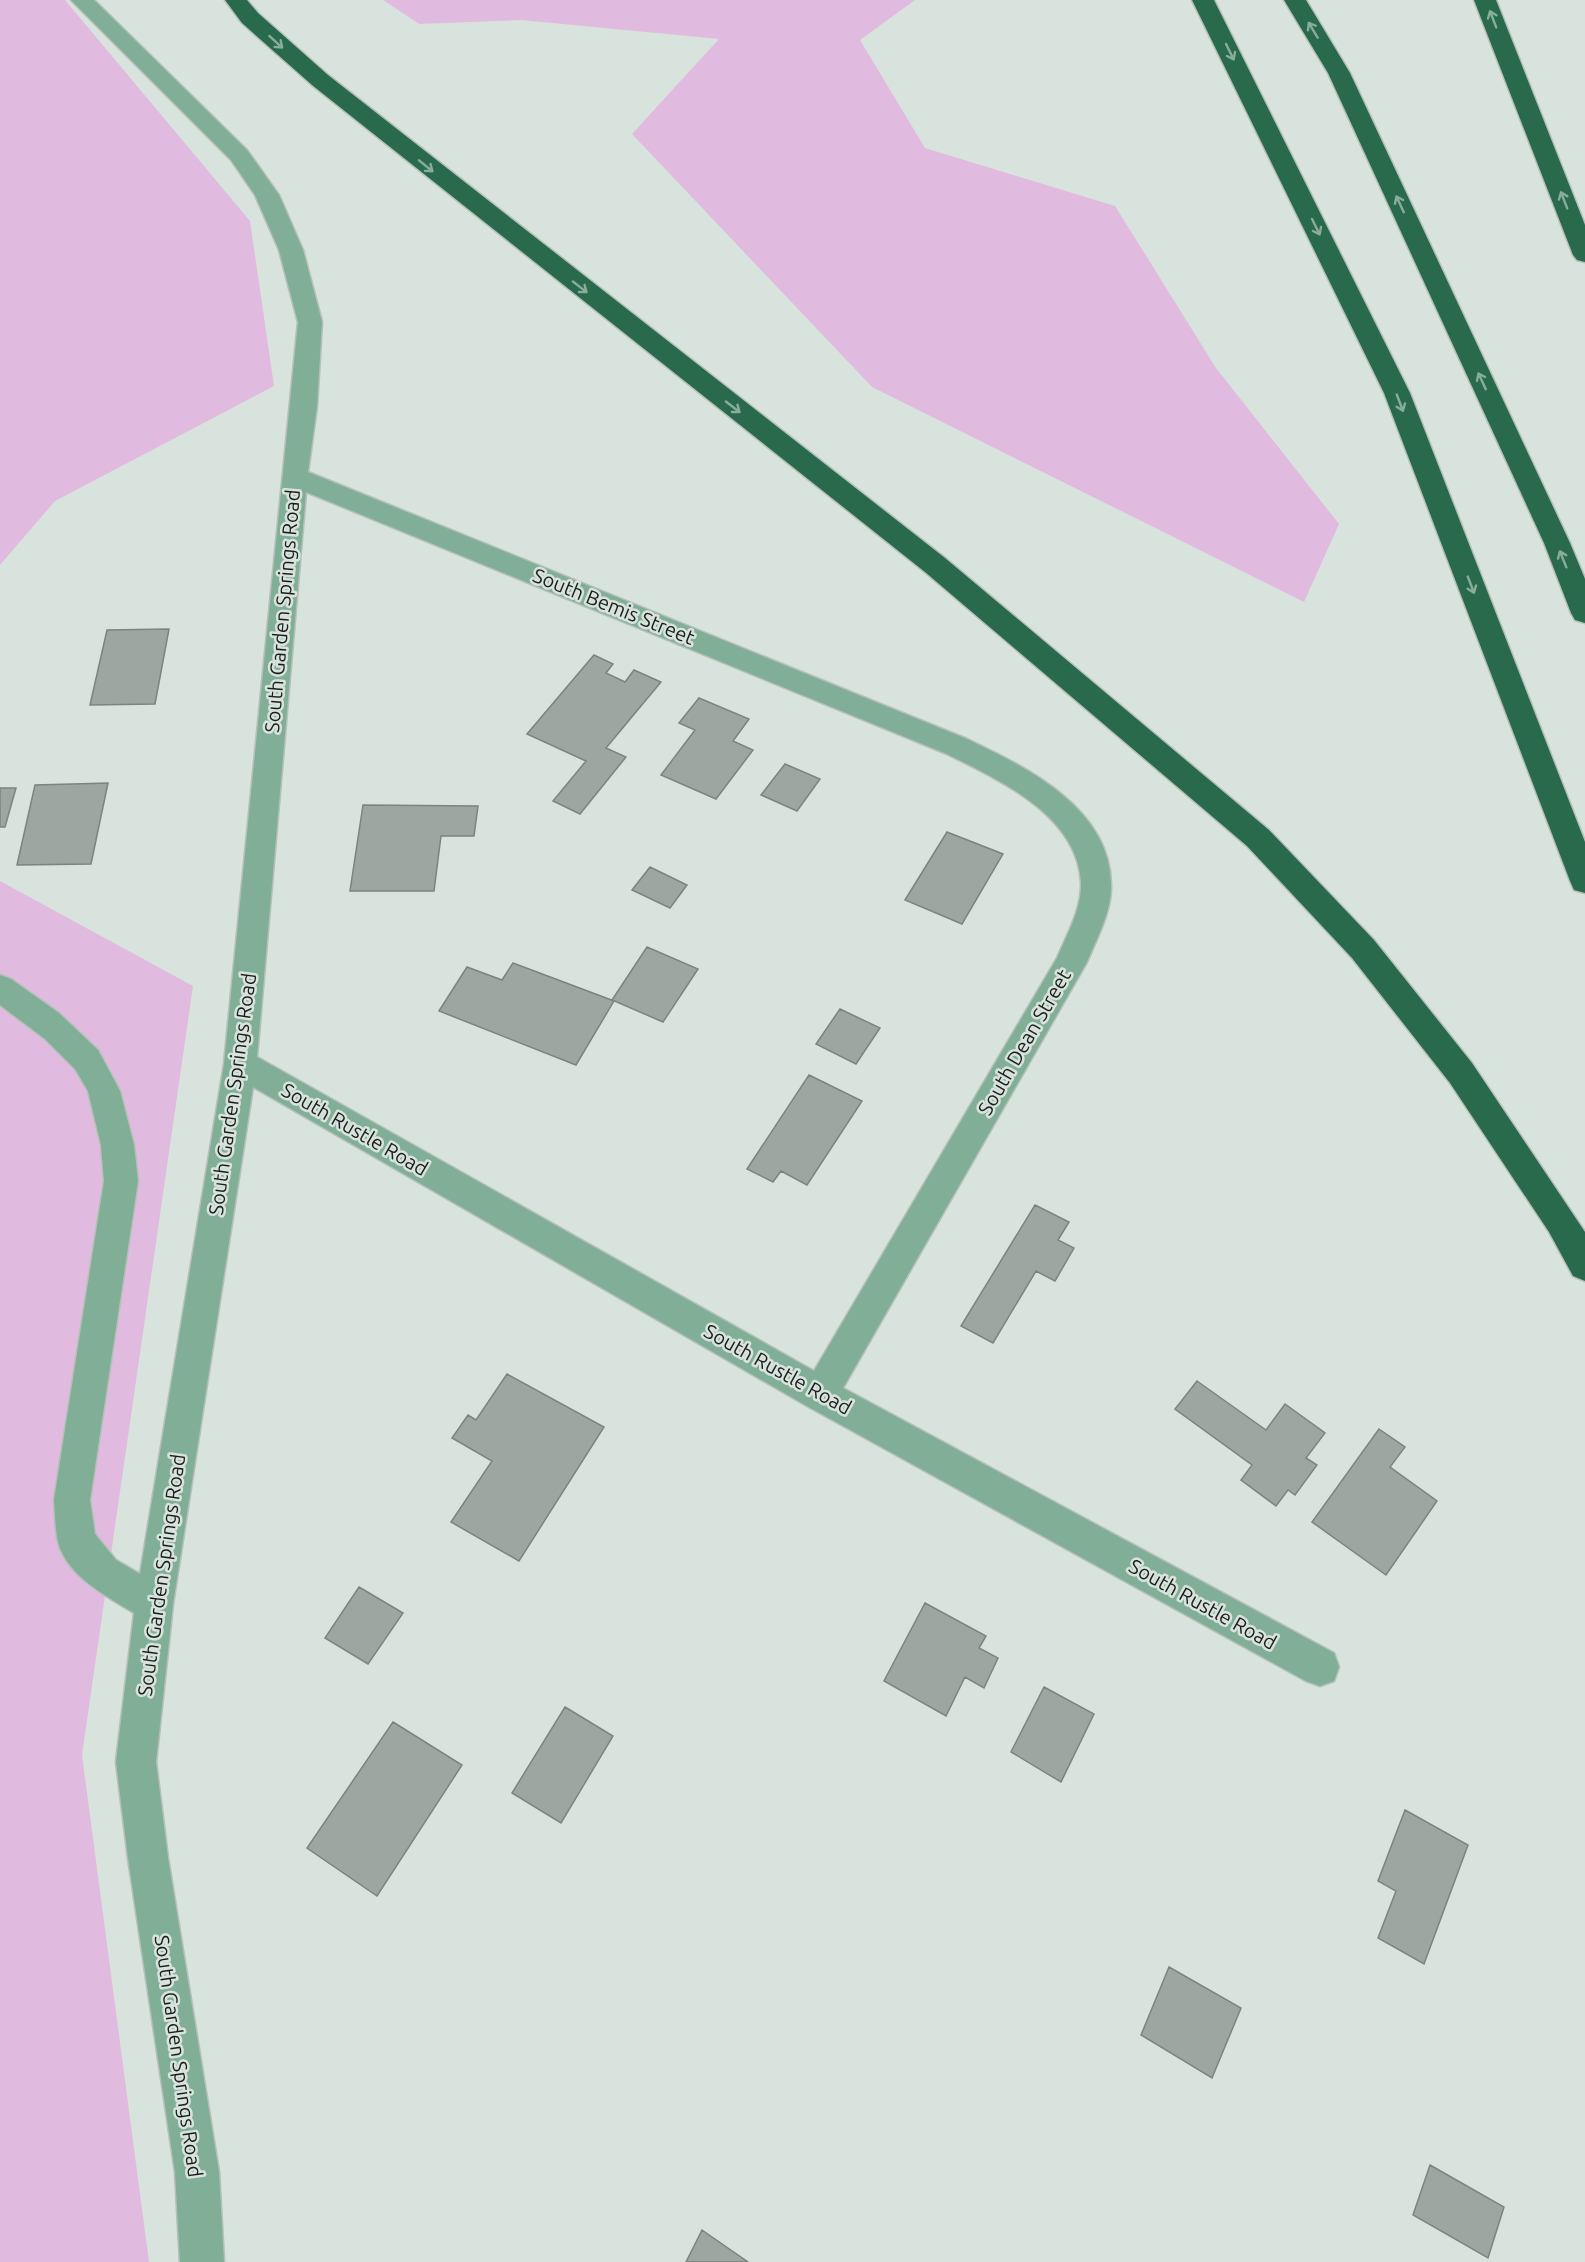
<svg xmlns="http://www.w3.org/2000/svg" width="1585" height="2262" viewBox="0 0 1585 2262" font-family="Ubuntu,sans-serif">
<style>
.green{fill:#e1bae0}
.building{fill:#9da6a1;stroke:#7b857f;stroke-width:1.5}
.lines{fill:none;stroke-linecap:round;stroke-linejoin:round}
.minor-casing{stroke:#b6c0ba;stroke-width:3}
.highway-casing{stroke:#b6c0ba;stroke-width:3}
.minor{fill:#80ae96;fill-rule:evenodd}
.highway{fill:#296a4d;fill-rule:evenodd}
.oneway{stroke:#89ad9c}
.labels{text-anchor:middle;dominant-baseline:central;stroke-width:5;stroke-linejoin:round;paint-order:stroke}
.street-label{font-size:20px;fill:#1b1e1c;stroke:#d8e3dd}
</style>
<rect width="100%" height="100%" fill="#d8e3dd"/>
<path class="green" d="M0,0h65l185,221 24,165 -219,115 -55,64z
M383,0h532l-55,40 65,108 190,58 101,162 123,156 -35,78 -432,-215 -240,-253 87,-95 -198,-19 -102,4z
M0,881l193,105 -111,769 67,507h-149z"/>
<path class="building" d="M169,629l-14,75 -65,1 17,-75z
M594,655l19,9 -7,9 19,9 9,-12 27,12 -55,66 20,9 -46,57 -27,-13 33,-40 -59,-27z
M699,698l50,21 -16,22 20,9 -37,49 -55,-24 34,-45 -16,-7z
M785,764l35,15 -23,32 -36,-16z
M108,783l-17,81 -74,1 18,-80z
M0,788h16l-11,39h-5z
M363,805l115,1 -4,30h-33l-7,55h-84z
M947,832l56,22 -41,70 -57,-24z
M650,867l37,18 -17,23 -38,-18z
M647,947l51,22 -35,53 -51,-22z
M513,963l101,38 -38,64 -137,-54 28,-44 35,13z
M840,1009l40,19 -24,36 -40,-20z
M809,1075l53,26 -55,84 -26,-14 -8,11 -26,-13z
M1035,1205l34,17 -11,18 16,8 -19,33 -19,-10 -43,72 -32,-17z
M507,1374l97,53 -85,134 -68,-39 41,-61 -40,-23 16,-23 8,5z
M1197,1381l69,49 19,-26 40,29 -19,25 11,7 -22,30 -7,-5 -12,16 -35,-26 11,-15 -77,-56z
M1379,1429l26,18 -15,20 47,34 -51,74 -74,-53z
M359,1587l44,26 -35,51 -43,-26z
M925,1603l61,33 -7,12 19,10 -14,30 -19,-11 -19,39 -62,-35z
M1044,1687l50,27 -33,68 -50,-30z
M565,1707l48,29 -52,87 -49,-30z
M393,1722l69,43 -85,131 -70,-48z
M1405,1810l63,35 -44,119 -46,-26 18,-47 -18,-10z
M1169,1967l72,41 -29,70 -71,-43z
M1430,2165l74,42 -16,51 -75,-43z
M702,2230l46,32h-62z"/>
<g class="lines">
<defs>
<path id="minor" d="M71,0h23l153,150 32,45 24,55 19,72 -5,84 -9,66 659,267c59,28 143,69 144,145 1,27 -14,54 -24,78l-244,426 491,265 5,14 -5,14 -14,5 -14,-5 -499,-275 -554,-319 -80,517 -17,158 12,96 51,314 5,90h-44l-5,-90 -47,-314 -12,-96 18,-149c-28,-17 -67,-37 -76,-71 -3,-14 -3,-29 -4,-42l50,-319 -3,-36 -13,-54 -13,-22 -30,-30 -45,-34v-30l11,4 48,34 39,37 22,41 14,54 4,36 -48,319 5,34 21,26 24,14 84,-510 74,-742 -19,-72 -24,-55 -24,-35zM306,492l641,262c52,26 131,61 134,129 1,25 -14,52 -24,75l-243,413 -557,-314z"/>
<path id="highway" d="M225,0h22l11,13 70,62 617,483 324,272 105,110 98,123 113,169v49l-12,-5 -24,-44 -99,-149 -98,-125 -105,-112 -322,-274 -613,-487 -70,-62z
M1192,0h22l196,393 175,449v51l-11,-3 -4,-9 -186,-488z
M1284,0h22l44,73 220,470 15,36v44l-10,-3 -4,-7 -27,-70 -216,-470z
M1474,0h22l89,225v37l-8,-2 -4,-5z"/>
</defs>
<use href="#minor" class="minor-casing"/>
<use href="#highway" class="highway-casing"/>
<use href="#minor" class="minor"/>
<use href="#highway" class="highway"/>
</g>
<defs><path id="oneway-shaft" d="M-6 0H5M1.5-3L5.5 0L1.5 3" fill="none" stroke-width="1.6" stroke-linecap="round" stroke-linejoin="round" transform="scale(1.5)"/></defs>
<g class="oneway">
<use href="#oneway-shaft" transform="translate(1493 19) rotate(-111)"/>
<use href="#oneway-shaft" transform="translate(1313 30) rotate(-121)"/>
<use href="#oneway-shaft" transform="translate(276 42) rotate(42)"/>
<use href="#oneway-shaft" transform="translate(1230 52) rotate(64)"/>
<use href="#oneway-shaft" transform="translate(426 166) rotate(39)"/>
<use href="#oneway-shaft" transform="translate(1564 200) rotate(-111)"/>
<use href="#oneway-shaft" transform="translate(1400 204) rotate(-115)"/>
<use href="#oneway-shaft" transform="translate(1316 227) rotate(64)"/>
<use href="#oneway-shaft" transform="translate(580 287) rotate(38)"/>
<use href="#oneway-shaft" transform="translate(1482 381) rotate(-115)"/>
<use href="#oneway-shaft" transform="translate(1400 403) rotate(69)"/>
<use href="#oneway-shaft" transform="translate(733 407) rotate(38)"/>
<use href="#oneway-shaft" transform="translate(1563 559) rotate(-112)"/>
<use href="#oneway-shaft" transform="translate(1471 585) rotate(69)"/>
</g>
<g class="labels">
<g class="street-label">
<text transform="translate(614 606) rotate(22)">South Bemis Street</text>
<text transform="translate(282 611) rotate(-85)">South Garden Springs Road</text>
<text transform="translate(1024 1042) rotate(-60)">South Dean Street</text>
<text transform="translate(232 1094) rotate(-82)">South Garden Springs Road</text>
<text transform="translate(355 1129) rotate(30)">South Rustle Road</text>
<text transform="translate(778 1369) rotate(29)">South Rustle Road</text>
<text transform="translate(161 1575) rotate(-82)">South Garden Springs Road</text>
<text transform="translate(1203 1604) rotate(29)">South Rustle Road</text>
<text transform="translate(179 2056) rotate(82)">South Garden Springs Road</text>
</g>
</g>
</svg>
